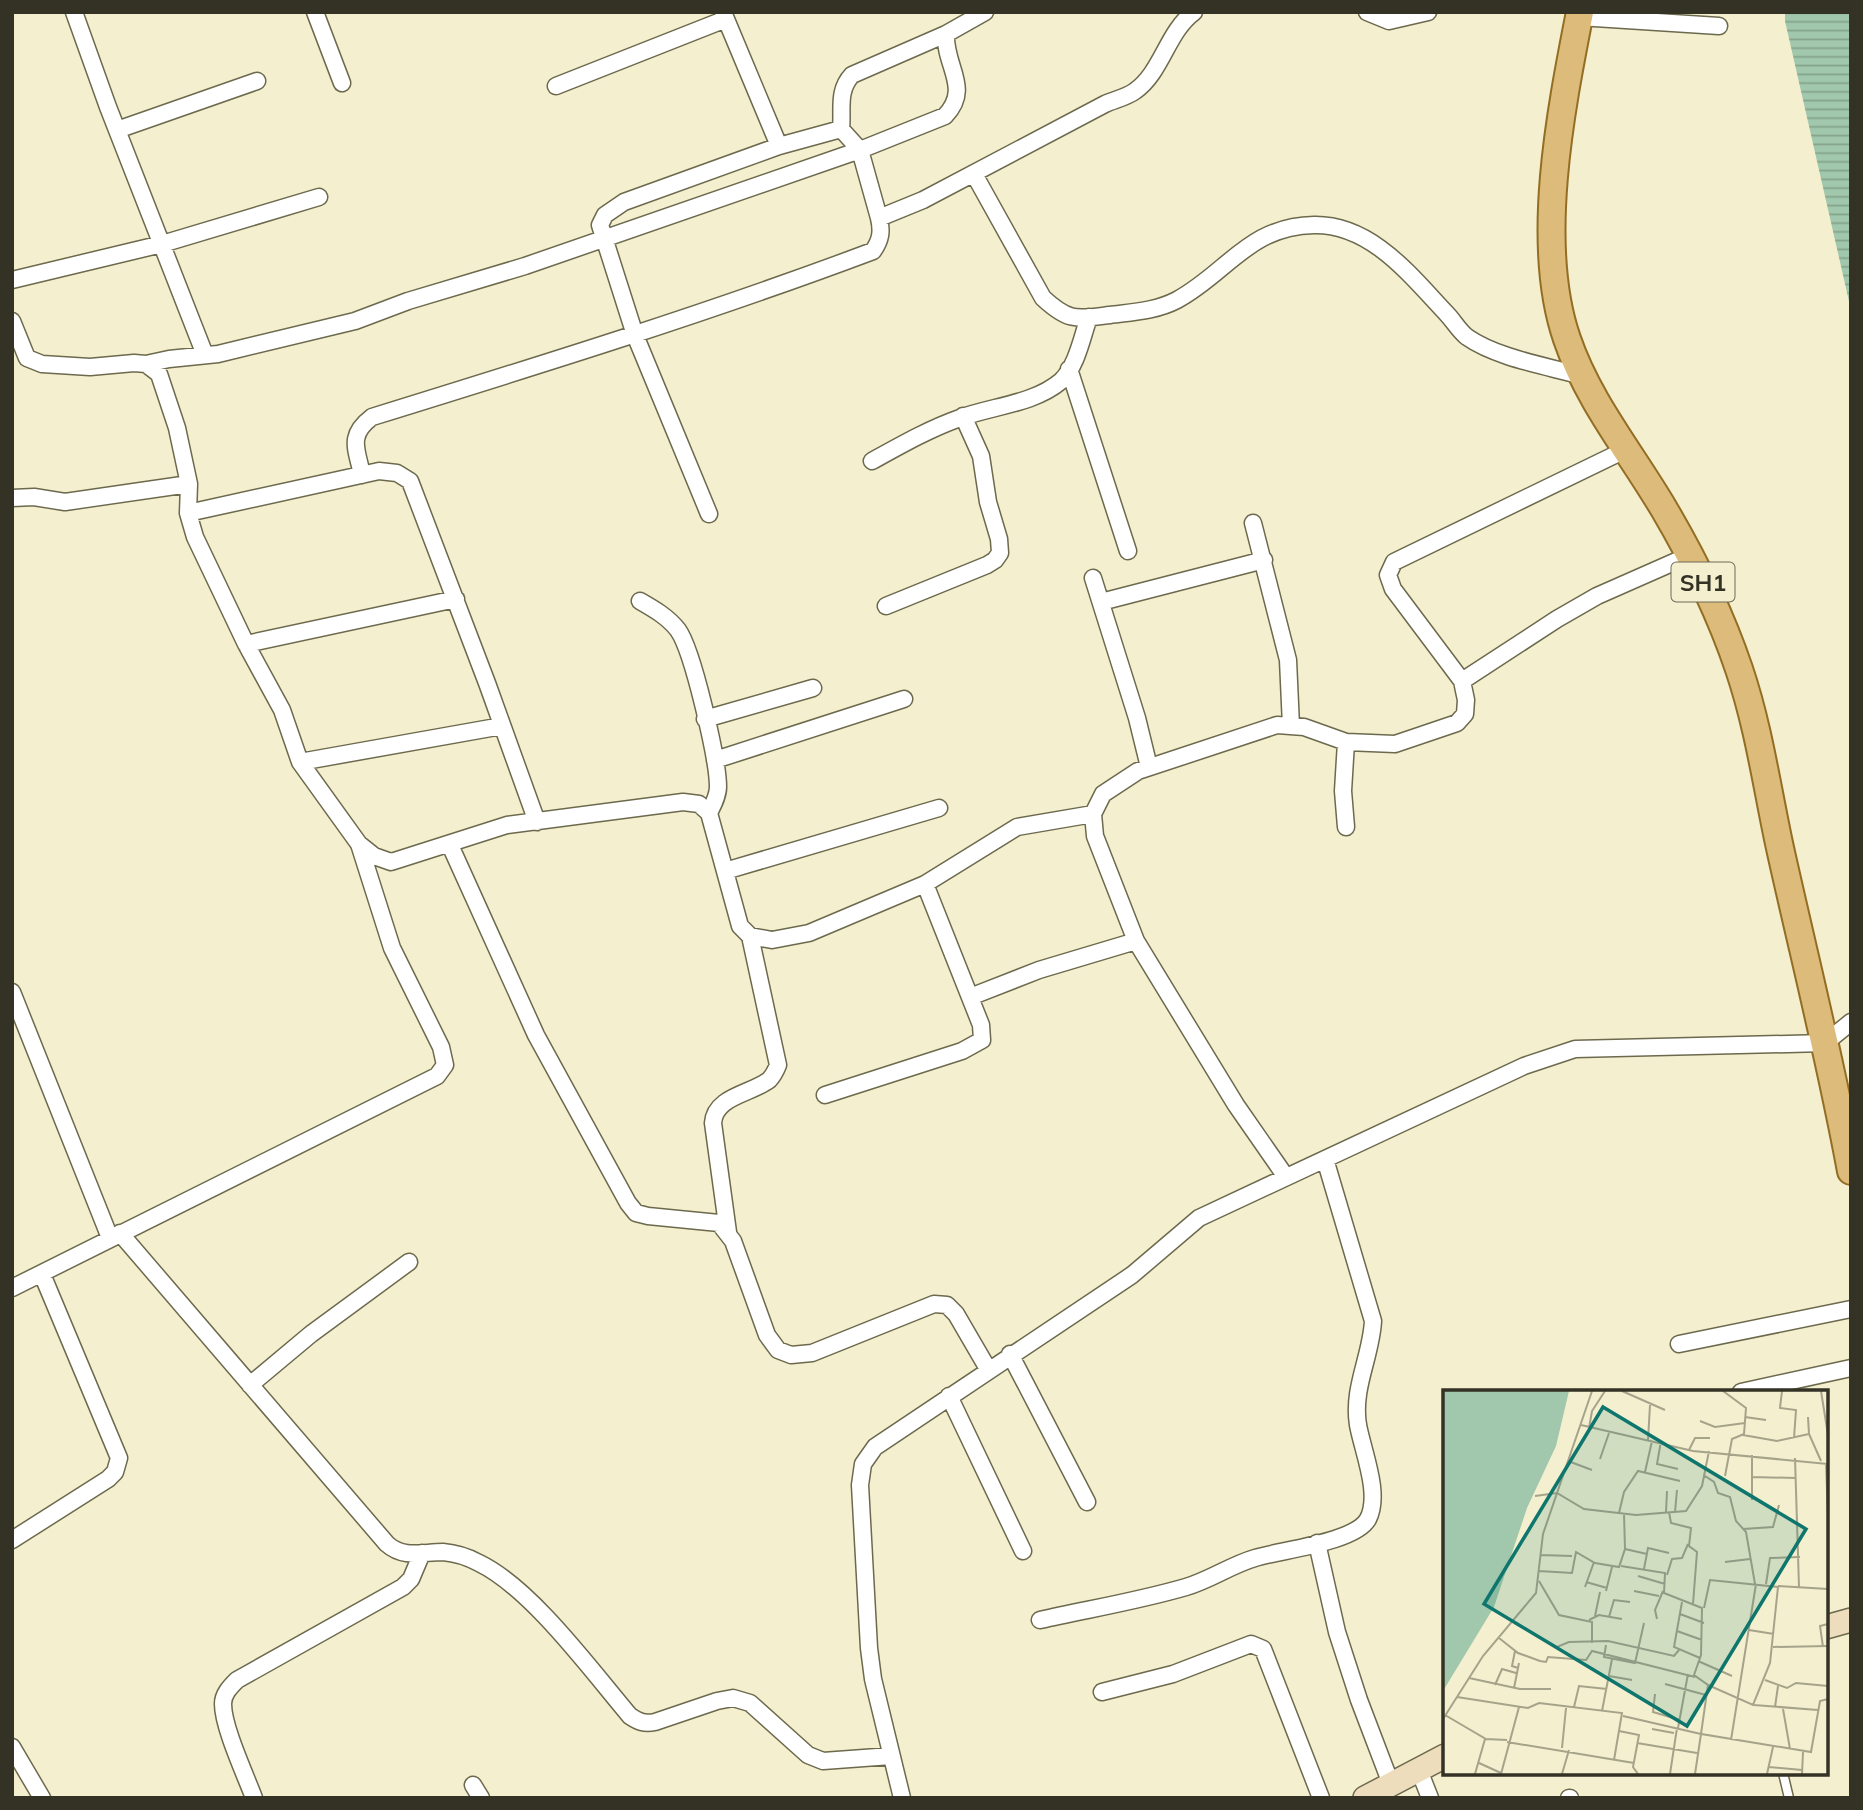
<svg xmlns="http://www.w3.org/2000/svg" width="1863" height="1810" viewBox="0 0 1863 1810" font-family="Mulish,sans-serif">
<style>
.water{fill:url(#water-rules)}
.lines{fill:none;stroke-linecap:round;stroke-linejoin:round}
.lane-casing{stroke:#6c694d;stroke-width:11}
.street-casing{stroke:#6c694d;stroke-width:19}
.secondary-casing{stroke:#6c694d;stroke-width:26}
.primary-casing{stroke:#936d23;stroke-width:30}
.lane{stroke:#fff;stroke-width:8}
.street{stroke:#fff;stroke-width:16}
.secondary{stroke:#eeddbd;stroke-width:23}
.primary{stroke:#ddbb7a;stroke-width:26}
.labels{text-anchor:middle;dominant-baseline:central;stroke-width:6;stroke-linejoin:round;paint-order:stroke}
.shield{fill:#f3efcf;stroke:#6d6b58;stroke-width:2}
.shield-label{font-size:23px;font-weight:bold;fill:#333225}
.inset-road{fill:none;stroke:#a6a38b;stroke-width:2}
.view{fill:#0f766e;fill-opacity:0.15;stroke:#0f766e;stroke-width:3.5}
.inset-edge{fill:none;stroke:#333225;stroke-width:3.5}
</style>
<defs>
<pattern id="water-rules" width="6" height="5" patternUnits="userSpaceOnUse" patternTransform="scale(1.75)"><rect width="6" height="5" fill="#a1c8ac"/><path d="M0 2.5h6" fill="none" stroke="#84a38c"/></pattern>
</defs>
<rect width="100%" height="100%" fill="#f3efcf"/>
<path class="water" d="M1785,12h66v298l-66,-289z"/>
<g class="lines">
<defs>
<path id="lane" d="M1783,1773l6,25"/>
<path id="street" d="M74,12l34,95 97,248
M315,12l27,71
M723,12l56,134
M1367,12l22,9 39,-9
M1579,17l140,9
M556,86l170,-67
M841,129c2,-19 -4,-38 11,-54l94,-41
M117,130l140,-49
M974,174l69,124c26,24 33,21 67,17 23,-3 46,-4 67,-15 50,-27 72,-74 137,-75 57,-1 96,50 132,88 7,7 13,18 21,24 30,21 80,29 115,39
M879,218l44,-18 182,-96c9,-4 22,-7 30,-13 27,-19 32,-59 59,-79
M12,280l150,-36 157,-47
M12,321l15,37 15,6 48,3 44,-4 12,1 13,10 18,54 12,56 -1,29 7,24 51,107 36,66 18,52 59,82 15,12 17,6 116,-37 176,-23 16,2 10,9 31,113 10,10 22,4 37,-7 116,-49 92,-57 76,-13
M146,364l23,-5 49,-5 137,-33 53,-20 117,-35 335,-116 85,-34c27,-28 -1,-50 1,-82l39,-22
M1069,369l59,182
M872,461c29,-16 57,-32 88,-43 32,-12 74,-14 101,-37 16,-15 21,-44 28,-64
M362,475c-5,-26 -15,-39 10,-58 168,-52 336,-104 501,-166 8,-11 9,-20 6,-33l-19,-68 -19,-21 -62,17 -155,56 -19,13 -5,10 35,110 74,179
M12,498l22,-1 31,5 124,-18
M188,513l191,-42 18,2 13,8 77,202 50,139
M1253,523l35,137 3,66
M1093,578l44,140 12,49
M640,601c14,8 28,16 38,29 15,21 40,130 40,157 0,9 -5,18 -9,26
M1101,602l163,-42
M886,606l101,-41 8,-5 5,-7 -1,-14 -11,-37 -7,-46 -18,-40
M246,644l210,-45
M1462,681l95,-62 40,-23 93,-41
M705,719l108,-31
M715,760l189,-61
M300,762l202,-36
M1346,827l-3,-36 3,-49
M450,845l86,190 92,168 8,10 12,3 71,7 14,18 34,94 11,15 13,5 21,-2 122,-49 13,1 9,9 32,55
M725,871l214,-63
M12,992l98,246
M970,997l69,-27 97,-29
M825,1095l137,-44 20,-11 -1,-15 -56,-141
M1286,1177l-50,-72 -100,-164 -41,-105 -2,-22 10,-20 35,-23 139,-46 27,2 42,15 49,2 62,-21 8,-9 1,-14 -4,-19 -69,-92 -5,-14 6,-13 233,-113
M728,1232l-15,-109c2,-27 38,-29 56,-43 4,-4 7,-10 9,-15l-28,-129
M120,1233l267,311c17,15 35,8 56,8 12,1 25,5 36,11 52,25 112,107 151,153 9,6 14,8 25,6l62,-21 16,-3 17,5 58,52 15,6 68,-5
M12,1288l425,-212 8,-11 -4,-18 -49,-99 -33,-104
M1679,1344l172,-35
M1010,1354l77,148
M250,1385l61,-51 98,-72
M1741,1392l110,-24
M949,1396l74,155
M12,1540l96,-61 7,-7 4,-14 -77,-184
M1317,1543l20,89 22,68 32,84
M1040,1620c49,-11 98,-19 146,-33 24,-7 45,-22 69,-29 26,-8 101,-16 113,-39 13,-25 -5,-67 -10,-94 -6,-37 13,-68 15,-104l-48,-162
M1102,1692l71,-18 78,-30 12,5 58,149
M12,1747l30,51
M1419,1770l11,28
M473,1785l8,13
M254,1798c-9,-24 -31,-71 -31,-94 0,-10 7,-17 14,-24l166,-93 8,-8 11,-26
M902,1798l-29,-119 -4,-31 -9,-163 3,-21 12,-17 257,-172 67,-57 325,-152 51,-17 250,-6 26,-21
M1569,1798h1"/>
<path id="secondary" d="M1826,1627l25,-7
M1365,1798l80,-42"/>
<path id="primary" d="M1580,12c-19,97 -46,232 -13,327 21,62 64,114 97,170 30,51 56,104 75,160 20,59 28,119 41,179 24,108 51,214 71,323"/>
</defs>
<use href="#lane" class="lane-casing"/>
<use href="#street" class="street-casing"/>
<use href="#secondary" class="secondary-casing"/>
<use href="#primary" class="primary-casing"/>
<use href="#lane" class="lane"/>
<use href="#street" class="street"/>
<use href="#secondary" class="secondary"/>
<use href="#primary" class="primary"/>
</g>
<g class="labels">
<rect class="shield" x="1671.5" y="562.5" width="63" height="39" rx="5"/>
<g class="shield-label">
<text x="1703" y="582">SH1</text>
</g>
</g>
<g transform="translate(1443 1390)">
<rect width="385" height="385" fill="#f3efcf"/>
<path d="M0,1h126l-13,55 -29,62 -33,99 -51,84z" fill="#a1c8ac"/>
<path class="inset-road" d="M179,1l43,19M280,1l23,17 -2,26 -12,5 -7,37M339,1l-2,17 16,2 -2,28M378,1l7,44M302,27l21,3M365,27l1,17 12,27M257,31l15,6 30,-4M138,35l112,26 135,13M146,38l3,-17 13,-20M300,45l34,6 32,-7M205,50l2,-35M218,51l-4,23 21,5M246,60l6,-12h15M309,65v45M352,68l4,129M157,69l9,-26M125,71l24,9M383,73l2,54M202,82l7,-31M262,86l9,6 4,11 12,4 6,24 10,11 9,52M309,87l44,1M92,106l22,-3 27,16 52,6 50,-4 16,-25 7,-35M223,122l1,-21M226,122l2,11 20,5 -2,18 8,6 -4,52M232,122l2,-22M176,123l5,-21 14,-21 42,10M300,139l30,-2 6,-22M182,159l22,5M98,165l31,1M282,172l25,-3M178,176l44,7 -1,20 38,15 -1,47 -7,20 14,10 -7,49 -78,-18M201,179l4,-21 21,5M96,181l33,2 4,-21 19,11 24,4 6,-18 -1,-36M224,185l5,-16 10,-1 6,-14M195,186l27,8M96,191l20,34 33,7v21M143,192l21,6M323,194l4,-26 30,-1M335,196l50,3M142,197l9,-25M163,201l6,-24M191,201l25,5M239,212l-8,45 26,11M261,218l6,-28 68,7 -8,76 -17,42 -45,-20M237,224l24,9M152,226l5,-24M166,227l5,-17 16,2M214,229l-2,-9 8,-19M146,230l10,-5 23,4M71,233l43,24 12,-5 39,-1 66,15 5,-6M306,240l25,4M234,241l25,9M56,248l19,15 22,8 6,1 2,-5 38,3 6,-9 103,26M163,255l-2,12 31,6 9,-40M330,257l55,-1M380,257l-3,-21 8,-2M72,261l-3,15 6,2M255,271l34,15M166,286l23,4M26,288l51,11h31M322,290l22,8 9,-5 32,3M222,294l41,11M52,295l7,-16 14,4M71,298l5,-25M212,304l-2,18 27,8M14,307l71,11 11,-5 83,10 -8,47M311,315l64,5M131,317l5,-21 28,3M332,317l3,-21M340,319l7,40M159,321l10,-52M2,325l41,24 21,1M0,329l40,-63 53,-63 7,-59 49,-143M235,338l10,-54M209,339l22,4M176,341l20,4 -6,32 5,7M288,350l25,-156M64,352l127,21M194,353l60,10M119,358l4,-40M36,373l22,10M326,377l33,3M32,384l10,-35M58,384l18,-67M119,384l7,-24M227,384l7,-46M252,384l6,-40 110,18 9,-51 8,-2M324,384l6,-27M359,384l1,-22"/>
<path class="view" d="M160,17l203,122 -119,197 -203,-122z"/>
<rect width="385" height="385" class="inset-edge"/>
</g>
<rect width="1863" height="1810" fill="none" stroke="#333225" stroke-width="28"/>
</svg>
